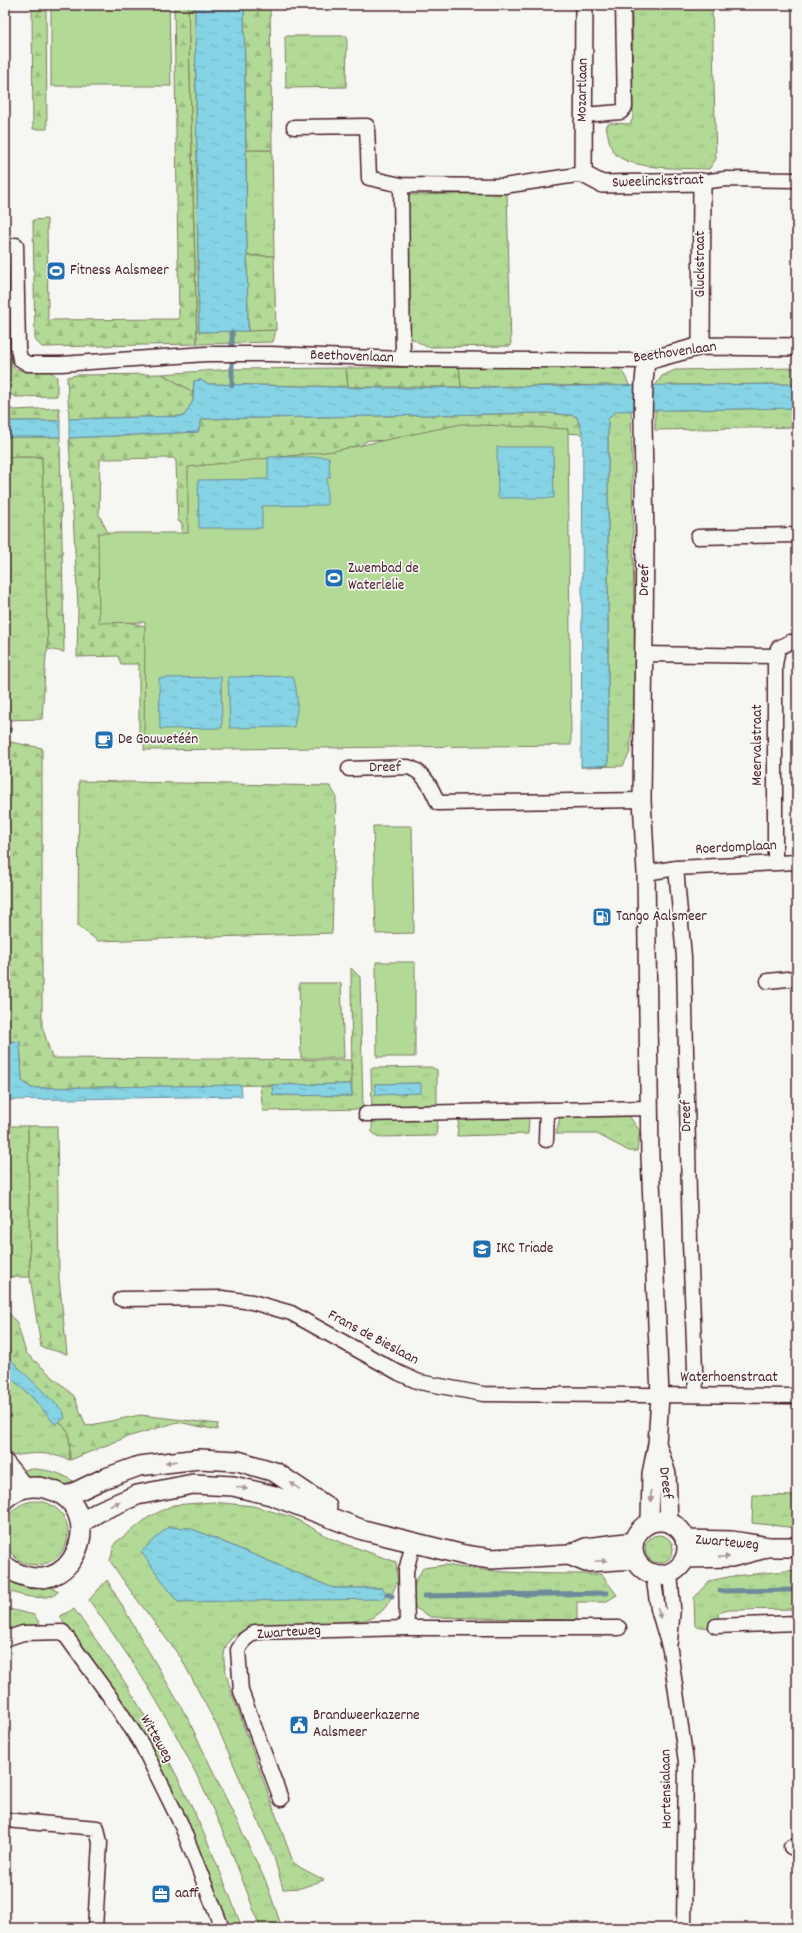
<svg xmlns="http://www.w3.org/2000/svg" width="802" height="1933" viewBox="0 0 802 1933" font-family="Dekko,sans-serif">
<style>
.grass{fill:url(#grass-tufts);stroke:#7e7c60;fill-rule:evenodd}
.forest{fill:url(#forest-firs);stroke:#7e7c60;fill-rule:evenodd}
.garden{fill:#b2da96;stroke:#7e7c60}
.water{fill:url(#water-ripples);stroke:#6d8b9a}
.lines{fill:none;stroke-linecap:round;stroke-linejoin:round}
.stream{stroke:#6d8b9a;stroke-width:5}
.minor-casing{stroke:#4a1f2b;stroke-width:17}
.tertiary-casing{stroke:#4a1f2b;stroke-width:20}
.secondary-casing{stroke:#4a1f2b;stroke-width:22}
.minor{stroke:#f6f6f2;stroke-width:14}
.tertiary{stroke:#f6f6f2;stroke-width:17}
.secondary{stroke:#f6f6f2;stroke-width:19}
.oneway{fill:#a99598}
.labels{text-anchor:middle;dominant-baseline:central;stroke-width:3.5;stroke-linejoin:round;paint-order:stroke}
.street-label{font-size:15px;fill:#4a1f2b;stroke:#f6f6f2}
.poi-label{font-size:15px;fill:#4a1f2b;stroke:#f6f6f2;text-anchor:start}
</style>
<defs>
<pattern id="grass-tufts" width="24" height="20" patternUnits="userSpaceOnUse"><rect width="24" height="20" fill="#b2da96"/><path d="M3 7l-1-3M5 7V3M7 7l1-3M15 17l-1-3M17 17v-4M19 17l1-3" fill="none" stroke="#9bbb81"/></pattern>
<pattern id="forest-firs" width="22" height="20" patternUnits="userSpaceOnUse"><rect width="22" height="20" fill="#b2da96"/><path d="M5 1l3.5 6h-7zM16 11l3.5 6h-7z" fill="#9bbb81"/></pattern>
<pattern id="water-ripples" width="26" height="14" patternUnits="userSpaceOnUse"><rect width="26" height="14" fill="#85d3e4"/><path d="M2 4q2-2 4 0t4 0M15 11q2-2 4 0t4 0" fill="none" stroke="#74b5c4"/></pattern>
</defs>
<rect width="100%" height="100%" fill="#f6f6f2"/>
<filter id="ink" filterUnits="userSpaceOnUse"><feTurbulence type="fractalNoise" baseFrequency=".025" numOctaves="2"/><feDisplacementMap in="SourceGraphic" scale="8" xChannelSelector="R" yChannelSelector="G"/><feConvolveMatrix kernelMatrix="1 2 1 2 8 2 1 2 1" color-interpolation-filters="sRGB"/></filter>
<g filter="url(#ink)">
<path class="grass" d="M188,5h7l4,327 77,-2 -3,12 -76,2z
M632,5h80l4,154 -7,10c-21,-1 -84,2 -96,-18 -4,-7 -5,-17 -7,-25l4,-3 20,1 3,-6z
M285,36h62l-1,51 -60,1z
M246,150h26l2,106h-27z
M507,193l4,153 -84,1 -16,-9 -3,-11 -4,-128 6,-4z
M595,364c24,2 27,2 36,26l4,295 -5,67 -7,14 -42,1 27,-2v-346l8,-8v-26l-155,2 -2,-20z
M346,368l2,19 -140,-3 -7,-4 -7,1 -1,11 -31,-18 70,-5z
M797,368v16l-128,1v25l128,-2v19l-142,3v-44l7,-10 13,-6z
M5,457h37l6,192 -2,6 -4,64 -37,1z
M79,781l251,5 6,10 -4,137 -234,8 -20,-15z
M351,968l9,9 3,132 -100,2 -3,-26h12l1,10 79,1z
M431,1067l6,3v38l-65,2 -1,-42zM420,1083v10l-44,1 -1,-10z
M629,1116l11,15 -3,20h-8l-32,-17h-41l4,-17z
M529,1117l-1,17 -71,2 2,-17z
M438,1119l-2,17 -58,1 -6,-5v-11z
M5,1126h23l2,151h-25z
M5,1373l26,23 24,28 4,-3 10,11 1,28c-24,-8 -32,-8 -57,-4l-8,-11z
M34,1469c17,1 31,5 44,16l-7,4 -45,-11 -4,-8z
M753,1495l44,1v32l-45,-5z
M4 1533a32 32 0 1 1 64 0a32 32 0 1 1-64 0Z
M213,1502l40,4 39,11 40,22 64,23 2,21 -2,1c-7,19 -10,29 -30,36l-117,10c-14,3 -24,10 -25,26 -1,19 15,55 21,74 16,44 32,88 48,132l8,6 23,12 -23,8 -18,1 -9,-32 -57,-131 -36,-68 -51,-68 -20,-29 5,-18 34,-26 24,-12zM168,1527l22,1 143,60h49l-204,14 -36,-50z
M645 1549a14 14 0 1 1 28 0a14 14 0 1 1-28 0Z
M445,1565c53,9 102,9 156,9l16,21 -12,7h-28v18l-146,-3 -19,-11 2,-22 9,-16z
M797,1570v39l-68,1 -11,3 1,11 5,6 -29,-4 -1,-28 15,-17 24,-5z
M5,1577l16,6 27,3 11,5c-12,12 -41,5 -54,-2z
M107,1580l80,137 79,165 16,46h-22c-29,-84 -66,-167 -113,-243 -18,-29 -38,-57 -58,-85z
M5,1608l29,7 7,10 -1,4 -35,5z
M74,1609c21,30 43,59 61,90 43,73 78,150 107,229h-12c-25,-64 -49,-128 -83,-188 -25,-44 -59,-82 -87,-124z"/>
<path class="forest" d="M32,5h17l-3,4 1,120h-14z
M174,5h14l9,339 -155,3 -7,-7 -2,-120 14,-1 1,101 131,-1z
M244,5h26l2,145h-26z
M247,256h27l2,74 -28,1z
M11,358l1,9 10,4h28l7,6v19l-41,1 -11,-5v-33z
M459,367l2,20h-113l-2,-19z
M162,374l31,18v9l-9,15 -115,3 -2,-42 9,-2z
M5,406l9,4 45,-2 1,13h-55z
M547,413l24,2 6,2 6,17 -121,-6 -57,14 -36,-2 -6,3 4,58 -185,36v-14l-4,-2 -2,-60 -3,-3 -73,1 -1,56 14,27 -12,74 57,13 -9,112 -10,1v-78h-18l-3,-8 -41,1 1,-50 -9,-169 129,-6 4,-13zM268,457l59,48 -59,-26z
M5,437h55l4,215 -16,-3 -6,-192h-37z
M5,741l37,7v278l10,32 299,2v24l-320,4 -9,-7 -2,-39 -10,-1 -4,71h-1z
M28,1126h29l2,152 8,76 -26,-7 -11,-70z
M5,1308l12,15 9,30 48,43 12,30 54,-11 78,9 -1,6 -39,-8 -51,15 -57,23 -1,-27 -10,-12 6,-3 -60,-62z"/>
<path class="garden" d="M100,5h69l2,81h-120v-79z
M461,424l107,5 3,316 -427,5 1,-128 -46,1 -1,-90h90v-66l146,-16z
M373,826h39l2,107 -38,1z
M376,962h39v95h-38z
M299,983h42l3,75h-43z"/>
<path class="water" d="M195,5h49l4,326 -49,1z
M201,380l7,4 175,4 414,-4v24l-181,3 -8,8v346l-27,2 2,-333 -6,-17 -6,-2 -24,-2 -345,6 -4,13 -129,6v-19l115,-3 9,-15 1,-20z
M5,421h55v16h-55z
M497,447h56l1,51h-56z
M268,457h61l1,20 -3,1v27l-65,1v22h-63l-1,-48 70,-1z
M293,676c6,20 5,31 1,51l-64,1 -2,-51z
M221,677l1,51 -62,1 -1,-51z
M10,1041l10,1 2,39 9,7 210,-3 1,11 -232,4z
M421,1083v10l-45,2 -1,-11z
M351,1084l1,12 -79,-1 -1,-10z
M5,1354l58,57 2,7 -10,6 -24,-28 -26,-23z
M168,1527l22,1 143,60h49l5,6 -5,5 -204,3 -37,-50z"/>
<g class="lines">
<path class="stream" d="M232,385v-53
M5,730h5
M720,1591l77,-1
M387,1594l5,2
M424,1596l183,-3"/>
<defs>
<path id="minor" d="M583,115l38,-3 4,-5 -2,-102
M294,127l73,-1 2,52 32,7 103,1 79,-12
M702,182l23,-3 72,1
M401,185l2,174
M16,245l2,103 2,11 8,5h33l145,-10h64l133,5 243,2
M698,537l99,-2
M644,654l132,2
M349,769l59,-2c16,4 24,22 30,36l204,-3
M775,863v-198l3,-17 12,-6h7
M676,868l8,89 6,286 6,151
M646,873l30,-5 121,-6
M768,981l29,-3
M366,1114l284,-6
M546,1140l1,-30
M121,1299l101,-1 30,4 39,11 108,60 20,9 64,12 314,2
M670,1573l3,34 -3,35
M653,1574l5,35 12,41 16,112 -2,166
M716,1626l81,-3
M407,1628l-1,-57 7,-28
M5,1639l18,-6 40,-1 50,69 29,44 39,79 41,104
M281,1799l-40,-108 -3,-41 7,-11 10,-7 152,-4h212
M5,1820l92,8 3,15 -5,85
M791,1847l6,1"/>
<path id="tertiary" d="M584,5l-1,169 19,10 100,-2 -1,164
M658,1446l9,28 2,49
M650,1523l1,-49 6,-30 3,-48 -10,-240 -4,-283 -4,-73 3,-256 -2,-124 1,-38 2,-21 55,-15 96,1"/>
<path id="secondary" d="M5,1464l19,24
M65,1497l38,-18 36,-13 60,-7 39,2 37,11 52,35
M5,1499c10,-10 25,-14 39,-11 71,14 29,127 -39,78
M633 1548a27 27 0 1 1 54 0a27 27 0 1 1-54 0Z
M81,1523l19,-12 37,-16 56,-11 40,2 38,9 92,35 101,25 27,4 78,-4 17,-7 48,-6
M685,1540l47,1 37,6h28
M569,1555l17,7 49,-3
M685,1558l46,-1 31,-8"/>
</defs>
<use href="#minor" class="minor-casing"/>
<use href="#tertiary" class="tertiary-casing"/>
<use href="#secondary" class="secondary-casing"/>
<use href="#minor" class="minor"/>
<use href="#tertiary" class="tertiary"/>
<use href="#secondary" class="secondary"/>
</g>
<defs><path id="oneway-solid" d="M-6-.8H1V-3.2L6.5 0L1 3.2V.8H-6Z"/></defs>
<g class="oneway">
<use href="#oneway-solid" transform="translate(171 1462) rotate(173)"/>
<use href="#oneway-solid" transform="translate(295 1486) rotate(-145)"/>
<use href="#oneway-solid" transform="translate(242 1488) rotate(13)"/>
<use href="#oneway-solid" transform="translate(651 1496) rotate(91)"/>
<use href="#oneway-solid" transform="translate(115 1504) rotate(-24)"/>
<use href="#oneway-solid" transform="translate(724 1557)"/>
<use href="#oneway-solid" transform="translate(601 1561) rotate(-2)"/>
<use href="#oneway-solid" transform="translate(659 1613) rotate(76)"/>
</g>
</g>
<defs>
<symbol id="stadium-square" viewBox="-11 -11 22 22"><rect x="-9" y="-9" width="18" height="18" rx="4" fill="#1f6fb2" stroke="#f6f6f2"/><path d="M0-5a6.5 5 0 1 0 0 10a6.5 5 0 1 0 0-10ZM-3.5-1.8h7v3.6h-7Z" fill="#fff"/></symbol>
<symbol id="cafe-square" viewBox="-11 -11 22 22"><rect x="-9" y="-9" width="18" height="18" rx="4" fill="#1f6fb2" stroke="#f6f6f2"/><path d="M-5.5-4.5H6V0H3Q3 3.5 0 3.5H-2.5Q-5.5 3.5-5.5 0ZM3-3.2v2h1.7v-2ZM-6 4.5H4V6H-6Z" fill="#fff"/></symbol>
<symbol id="fuel-square" viewBox="-11 -11 22 22"><rect x="-9" y="-9" width="18" height="18" rx="4" fill="#1f6fb2" stroke="#f6f6f2"/><path d="M-5.5-6h7V0h2V4h1.3V-2.5L3-4.5l.8-.8L6-3V5H2.5V1h-1V6h-7ZM-4.2-4.7v3.2H.2V-4.7Z" fill="#fff"/></symbol>
<symbol id="school-square" viewBox="-11 -11 22 22"><rect x="-9" y="-9" width="18" height="18" rx="4" fill="#1f6fb2" stroke="#f6f6f2"/><path d="M0-5L7-2L0 1L-7-2ZM-4 1L0 2.5L4 1V4Q0 6-4 4Z" fill="#fff"/></symbol>
<symbol id="civic-square" viewBox="-11 -11 22 22"><rect x="-9" y="-9" width="18" height="18" rx="4" fill="#1f6fb2" stroke="#f6f6f2"/><path d="M-.6-6.5H3V-4.5H.6V-3L4-1V1h2V6H-6V1h2V-1L-.6-3ZM-1.2 2.5V6h2.4V2.5Z" fill="#fff"/></symbol>
<symbol id="office-square" viewBox="-11 -11 22 22"><rect x="-9" y="-9" width="18" height="18" rx="4" fill="#1f6fb2" stroke="#f6f6f2"/><path d="M-6-3h4V-5.5h4V-3h4V5H-6ZM-1-4.5V-3h2v-1.5ZM-6 0V1H6V0Z" fill="#fff"/></symbol>
</defs>
<g fill-rule="evenodd">
<use href="#stadium-square" x="45" y="260" width="22" height="22"/>
<use href="#stadium-square" x="323" y="567" width="22" height="22"/>
<use href="#cafe-square" x="93" y="729" width="22" height="22"/>
<use href="#fuel-square" x="591" y="906" width="22" height="22"/>
<use href="#school-square" x="471" y="1238" width="22" height="22"/>
<use href="#civic-square" x="288" y="1714" width="22" height="22"/>
<use href="#office-square" x="150" y="1883" width="22" height="22"/>
</g>
<g class="labels">
<g class="street-label">
<text transform="translate(583 90) rotate(-89)">Mozartlaan</text>
<text transform="translate(658 182) rotate(-2)">Sweelinckstraat</text>
<text transform="translate(701 264) rotate(-90)">Gluckstraat</text>
<text transform="translate(675 353) rotate(-8)">Beethovenlaan</text>
<text transform="translate(352 357) rotate(2)">Beethovenlaan</text>
<text transform="translate(645 580) rotate(-89)">Dreef</text>
<text transform="translate(758 745) rotate(-90)">Meervalstraat</text>
<text transform="translate(385 768) rotate(-1)">Dreef</text>
<text transform="translate(736 848) rotate(-3)">Roerdomplaan</text>
<text transform="translate(687 1116) rotate(-91)">Dreef</text>
<text transform="translate(373 1338) rotate(28)">Frans de Bieslaan</text>
<text x="729" y="1378">Waterhoenstraat</text>
<text transform="translate(665 1483) rotate(83)">Dreef</text>
<text transform="translate(727 1543) rotate(5)">Zwarteweg</text>
<text transform="translate(289 1633) rotate(-4)">Zwarteweg</text>
<text transform="translate(156 1739) rotate(60)">Witteweg</text>
<text transform="translate(667 1789) rotate(-91)">Hortensialaan</text>
</g>
<g class="poi-label">
<text x="70" y="271">Fitness Aalsmeer</text>
<text x="348" y="569">Zwembad de<tspan x="348" dy="17">Waterlelie</tspan></text>
<text x="118" y="740">De Gouwetéén</text>
<text x="616" y="917">Tango Aalsmeer</text>
<text x="496" y="1249">IKC Triade</text>
<text x="313" y="1716">Brandweerkazerne<tspan x="313" dy="17">Aalsmeer</tspan></text>
<text x="175" y="1894">aaff</text>
</g>
</g>
<rect width="802" height="1933" fill="none" stroke="#f6f6f2" stroke-width="20"/>
<rect x="10" y="10" width="782" height="1913" fill="none" stroke="#4a1f2b" stroke-width="1.5" filter="url(#ink)"/>
</svg>
